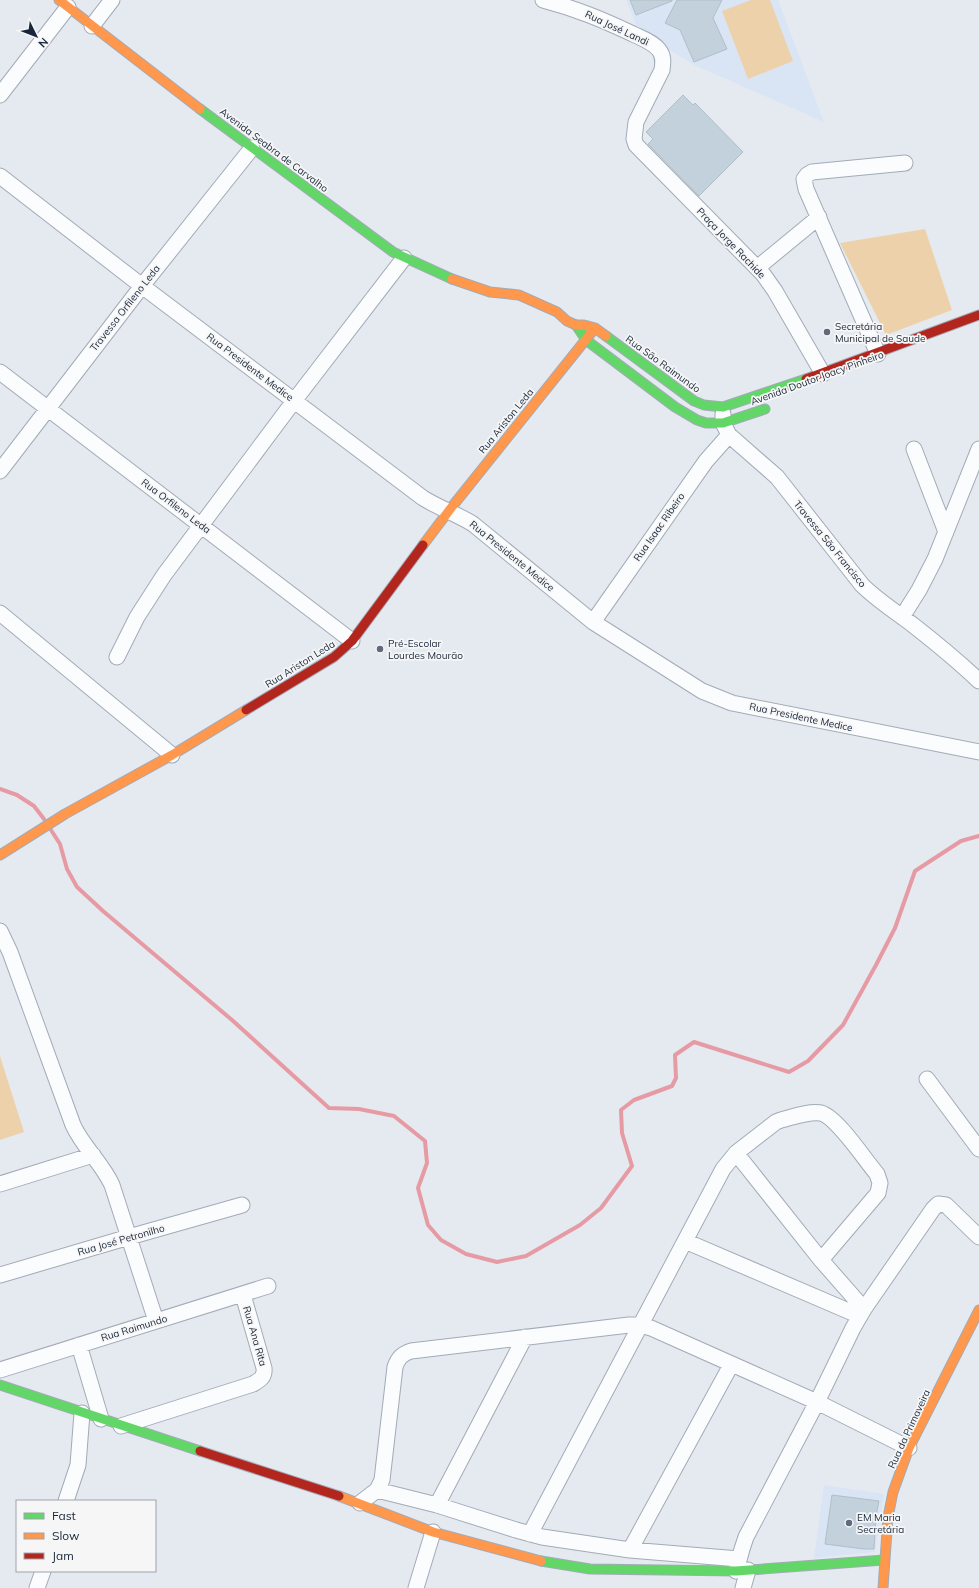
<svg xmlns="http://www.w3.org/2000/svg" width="979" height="1588" viewBox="0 0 979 1588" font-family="Mulish,sans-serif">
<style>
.built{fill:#d9e5f5}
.green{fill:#edd1aa}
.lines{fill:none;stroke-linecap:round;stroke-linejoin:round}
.stream{stroke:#e69ba4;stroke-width:4}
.building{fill:#c2d1db;stroke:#b0bec8}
.street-casing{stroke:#a2abb7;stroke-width:17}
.fast-casing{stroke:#a2abb7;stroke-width:11}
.slow-casing{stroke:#a2abb7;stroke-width:11}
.jam-casing{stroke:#a2abb7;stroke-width:11}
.street{stroke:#fbfcfd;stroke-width:15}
.fast{stroke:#63d668;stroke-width:9}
.slow{stroke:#ff974d;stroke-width:9}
.jam{stroke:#b3261e;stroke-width:9}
.poi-dot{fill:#5f6b7a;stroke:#f6f6f6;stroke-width:1.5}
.labels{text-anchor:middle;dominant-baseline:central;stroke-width:3.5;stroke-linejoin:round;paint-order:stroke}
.street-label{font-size:10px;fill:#17263a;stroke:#f6f6f6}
.poi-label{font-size:10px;fill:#17263a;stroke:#f6f6f6;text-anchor:start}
</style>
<rect width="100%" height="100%" fill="#e5eaf0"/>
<path class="built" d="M626,0h152l46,122 -130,-57 -56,-35z
M824,1485l60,9 -9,58 -61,6z"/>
<path class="green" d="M751,0h19l23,61 -45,18 -26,-68z
M925,229l27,81 -66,25 -46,-92z
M0,1056l24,76 -24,8z"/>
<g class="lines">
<path class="stream" d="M0,789l17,6 17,11 10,13
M51,830l9,14 7,25 10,18 26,24 129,109 97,88 30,1 35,7 31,25 2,22 -9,25 10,37 13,15 25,14 31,8 29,-6 54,-31 21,-17 31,-42 -10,-33 -1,-23 13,-10 38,-14 4,-8 -1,-23 19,-13 95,30 19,-11 35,-36 33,-60 19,-37 20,-57 46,-30 18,-5"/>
</g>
<path class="building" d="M630,0h42v1l-36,14z
M677,0h45l-9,18 14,31 -33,13 -14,-32 -15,-7z
M683,95l10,10 2,-2 48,49 -44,44 -51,-52 5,-5 -7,-7z
M832,1495l47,6 -3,15 -2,33h-10l-39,-5z"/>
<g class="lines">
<defs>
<path id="street" d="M543,0c34,9 58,19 90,34 8,4 20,8 26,16 5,6 4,13 3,20l-26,52 -2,17 2,6 127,129 12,17 48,83
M92,26l20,-26
M0,95l68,-88
M0,176l142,110 281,212c16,10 34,16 50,26l120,98 109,69 30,12 247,49
M757,268l62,-51
M878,354l-72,-165 -2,-10 3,-4 5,-3 93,-9
M0,372l352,269
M723,414v9l6,12 48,42 85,108c15,15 34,27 51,40 23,18 45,36 66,56
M914,449l32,83
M0,471l142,-185 110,-138
M0,613l172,142
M902,617l17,-27 16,-31 44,-110
M593,622l113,-161 23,-26
M117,657l20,-40 27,-42 130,-174 110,-143
M0,931l10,21 63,173c10,22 29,38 39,60l44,136
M927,1079l52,70
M736,1153l85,107 43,49
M0,1184l93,-29
M685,1241l175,75
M0,1275l129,-38 113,-32
M79,1345l22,74
M0,1370l268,-84
M121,1426l132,-42c7,-4 12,-7 11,-16l-21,-73
M377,1490l60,15 79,25 26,7 88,13 109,9
M66,1501l12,-36 4,-52
M360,1503l17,-13 5,-10 13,-113c3,-9 7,-13 16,-16l218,-26h12l10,3 166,74 92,46
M437,1505l88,-168
M530,1534l193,-365 13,-16 40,-31 5,-2c12,-3 28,-9 40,-7 16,4 44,47 56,61l3,9 -2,10 -57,67
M630,1550l101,-185
M736,1571l6,-22 4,-12 71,-135 36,-74 11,-19 69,-100 5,-5 8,1 33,32
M37,1588l6,-17
M416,1588l17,-56
M743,1588l5,-18"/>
<path id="fast" d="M200,109l193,143 59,27
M576,325l10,15 89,67 22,13 9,3h17l42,-14
M606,336l88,65 10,4 19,2 83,-28
M0,1385l200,66
M541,1561l49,8 146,2 148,-11"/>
<path id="slow" d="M59,0l141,109
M452,279l38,13 29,3 38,17 10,9 9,4h8l11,3 11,8
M423,545l28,-37 144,-180
M0,855l65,-41 107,-59 74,-45
M339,1496l94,36 108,29
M883,1588l5,-71 5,-25 16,-44 70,-138"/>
<path id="jam" d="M806,379l173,-64
M246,710l88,-53 18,-16 71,-96
M200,1451l139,45"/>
</defs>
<use href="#street" class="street-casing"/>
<use href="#fast" class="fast-casing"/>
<use href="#slow" class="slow-casing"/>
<use href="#jam" class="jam-casing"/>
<use href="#street" class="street"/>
<use href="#fast" class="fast"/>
<use href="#slow" class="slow"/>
<use href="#jam" class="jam"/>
</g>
<g class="poi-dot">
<circle cx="827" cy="332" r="4"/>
<circle cx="380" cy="649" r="4"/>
<circle cx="849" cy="1523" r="4"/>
</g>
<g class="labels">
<g class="street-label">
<text transform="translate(617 28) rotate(25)">Rua José Landi</text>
<text transform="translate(274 150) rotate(37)">Avenida Seabra de Carvalho</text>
<text transform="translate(731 243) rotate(46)">Praça Jorge Rachide</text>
<text transform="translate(125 308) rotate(-52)">Travessa Orfileno Leda</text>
<text transform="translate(663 364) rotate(36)">Rua São Raimundo</text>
<text transform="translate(250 367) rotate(37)">Rua Presidente Medice</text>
<text transform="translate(817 378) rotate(-20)">Avenida Doutor Joacy Pinheiro</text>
<text transform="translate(506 421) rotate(-51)">Rua Ariston Leda</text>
<text transform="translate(176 506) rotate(37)">Rua Orfileno Leda</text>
<text transform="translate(659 527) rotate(-55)">Rua Isaac Ribeiro</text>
<text transform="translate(830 544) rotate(51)">Travessa São Francisco</text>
<text transform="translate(512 556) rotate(39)">Rua Presidente Medice</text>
<text transform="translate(300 664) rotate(-32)">Rua Ariston Leda</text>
<text transform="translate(801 717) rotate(12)">Rua Presidente Medice</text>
<text transform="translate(121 1240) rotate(-16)">Rua José Petronilho</text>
<text transform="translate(134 1328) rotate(-17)">Rua Raimundo</text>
<text transform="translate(255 1336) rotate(74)">Rua Ana Rita</text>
<text transform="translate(909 1429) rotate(-65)">Rua da Primaveira</text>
</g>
<g class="poi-label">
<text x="835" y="326">Secretária<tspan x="835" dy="12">Municipal de Saude</tspan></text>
<text x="388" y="643">Pré-Escolar<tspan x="388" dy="12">Lourdes Mourão</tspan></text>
<text x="857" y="1517">EM Maria<tspan x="857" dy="12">Secretária</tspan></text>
</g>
</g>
<rect x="16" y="1500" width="140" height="72" fill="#f6f6f6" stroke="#9da3ab"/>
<rect x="24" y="1513" width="20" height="6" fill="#63d668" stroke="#9da3ab"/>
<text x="52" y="1520" font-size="12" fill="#17263a">Fast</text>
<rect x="24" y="1533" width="20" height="6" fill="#ff974d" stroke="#9da3ab"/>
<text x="52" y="1540" font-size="12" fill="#17263a">Slow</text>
<rect x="24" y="1553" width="20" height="6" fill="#b3261e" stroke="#9da3ab"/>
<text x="52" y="1560" font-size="12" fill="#17263a">Jam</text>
<g transform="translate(36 36) rotate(133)" stroke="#f6f6f6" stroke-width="3" paint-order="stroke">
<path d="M0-3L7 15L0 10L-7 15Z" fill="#17263a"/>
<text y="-6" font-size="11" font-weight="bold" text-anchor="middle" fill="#17263a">N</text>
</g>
</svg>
